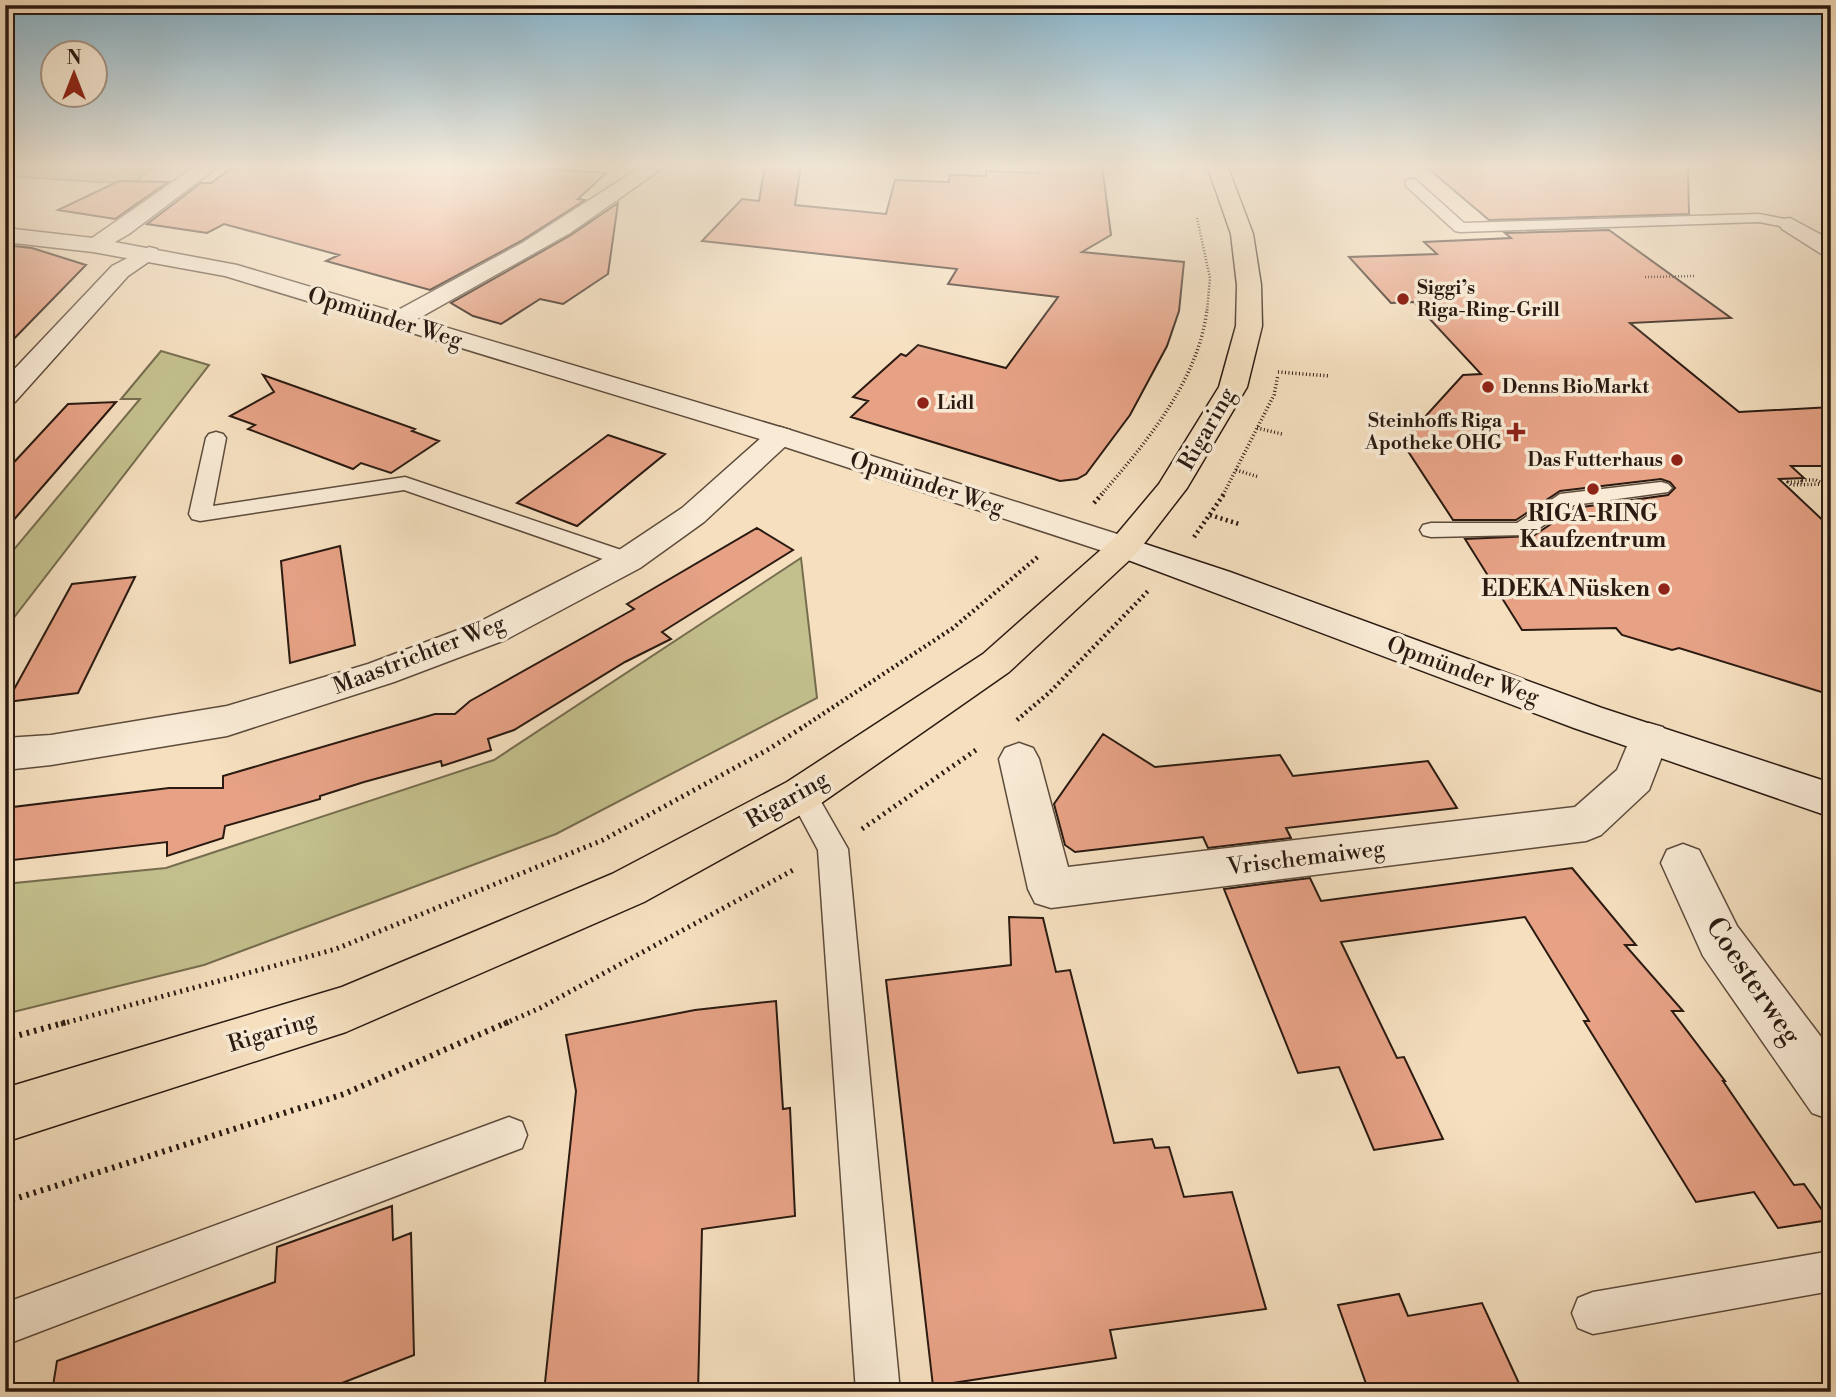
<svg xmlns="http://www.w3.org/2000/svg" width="1836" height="1397" viewBox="0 0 1836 1397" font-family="'Libre Bodoni',serif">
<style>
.green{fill:#c3c08d;stroke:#766d4f;stroke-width:2}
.building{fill:#e7a286;stroke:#2a1a11;stroke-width:2}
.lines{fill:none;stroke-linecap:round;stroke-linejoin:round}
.service-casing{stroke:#5d4b3c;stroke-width:3}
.minor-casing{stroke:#5d4b3c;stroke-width:3}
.tertiary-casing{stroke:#5d4b3c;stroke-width:3}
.secondary-casing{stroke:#2a1a11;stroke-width:3}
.primary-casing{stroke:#2a1a11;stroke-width:3}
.path-far4{stroke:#2a1a11;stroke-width:2.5;stroke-dasharray:1 2;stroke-linecap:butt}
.path-far3{stroke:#2a1a11;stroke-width:3.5;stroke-dasharray:1 2.5;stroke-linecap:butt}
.path-far2{stroke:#2a1a11;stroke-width:4.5;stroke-dasharray:2 3.5;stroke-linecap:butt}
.path-far1{stroke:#2a1a11;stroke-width:5;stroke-dasharray:2 4.5;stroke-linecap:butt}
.path{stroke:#2a1a11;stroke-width:6;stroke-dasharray:2.5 5;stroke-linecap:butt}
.service{fill:#f8ead5;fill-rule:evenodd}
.minor{fill:#f8ead5;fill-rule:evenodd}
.tertiary{fill:#f8ead5;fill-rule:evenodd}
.secondary{fill:#f8ead5;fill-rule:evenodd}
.primary{fill:#f5dfbf;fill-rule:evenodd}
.poi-dot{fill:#8f2418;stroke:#f8ead5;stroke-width:2.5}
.labels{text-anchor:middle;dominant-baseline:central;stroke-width:7;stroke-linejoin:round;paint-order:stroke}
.far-poi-label{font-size:19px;font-weight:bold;fill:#2a1a11;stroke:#f8ead5;text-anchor:start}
.street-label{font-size:23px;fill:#2a1a11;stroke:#f8ead5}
.poi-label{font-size:23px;font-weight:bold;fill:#2a1a11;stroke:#f8ead5}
.near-street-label{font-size:28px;fill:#2a1a11;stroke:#f8ead5}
</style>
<rect width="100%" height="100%" fill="#f5dfbf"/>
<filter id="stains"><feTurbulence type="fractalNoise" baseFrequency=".00286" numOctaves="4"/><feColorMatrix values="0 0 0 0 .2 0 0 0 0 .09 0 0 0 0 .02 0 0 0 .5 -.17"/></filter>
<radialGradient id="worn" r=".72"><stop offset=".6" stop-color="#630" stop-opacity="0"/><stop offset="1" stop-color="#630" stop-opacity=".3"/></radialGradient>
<path class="green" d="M5,165h150l-22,19 -128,-8z
M161,351l48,14 -204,264v-69l135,-161h-19z
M801,558l16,140 -261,136 -352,131 -199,49v-130l161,-16 328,-108z"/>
<path class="building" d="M236,165h301v3l69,5 -28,26 7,1 -64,41 -91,49 -104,-29 13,-6 -115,-31 -17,9 -60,-9 54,-41h10z
M765,165h36l-6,40 91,9 9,-34 54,2 1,-7 36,1v-5l53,2 -1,-8h64l9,70 -29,17 102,10 -5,49 -12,35 -37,69 -44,59 -9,5 -17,2 -209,-64 17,-16 -15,-4 48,-43 5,2 12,-11 88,23 52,-71 -110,-13 9,-15 -255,-28 40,-42 17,2z
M1424,165h264l1,49 -200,6z
M119,181l49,1 -53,37 -57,-9z
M618,203l-10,71 -45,30 -23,-5 -39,25 -28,-8 -22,-13 120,-68z
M1609,230l122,88 -101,5 109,89 92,-5v59h-40l13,12 -25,1 52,49v167l-152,-47 -7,2 -50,-15 -6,-7 -94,2 -57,-91 68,-3 42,-28 93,-13 7,-7 -5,-6 -9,-3 -101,12 -44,29h-63l-51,-78 61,-67 18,-1 -67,-72 -23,1 -42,-46 88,-3 -13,-12 87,-4 -6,-5z
M5,245l27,3 54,17 -81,83z
M263,375l152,54 -3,2 27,10 -48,32 -30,-10 -8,6 -105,-40 7,-4 -25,-9 44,-24z
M116,402l-72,83 -39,45v-58l63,-68z
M608,435l57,19 -88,72 -60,-23z
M757,528l36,22 -131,82 9,7 -46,23 -111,68 -26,9 3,11 -49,16 -1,-5 -77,21 -44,14v3l-95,27 -2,12 -56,18v-14l-162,19v-53l164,-20h54v-12l212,-62h20l15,-13 164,-92 -7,-5z
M340,546l15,99 -65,18 -9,-102z
M135,577l-57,116 -71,9 65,-118z
M1103,734l52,33 125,-12 13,21 135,-15 29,47 -171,20 5,10 -83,10 -5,-11 -128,15 -10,-7 -11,-41z
M1572,868l64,77h-11l58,66h-11l53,70h-2l71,104 10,-1 25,36 -51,8 -24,-36 -58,10 -112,-181h5l-64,-104 -184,25 56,116 7,-1 39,82 -69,11 -35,-83 -41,6 -74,-184 86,-11 11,23z
M1009,917l34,1 13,54 14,-2 44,173 38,-4 3,9 14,-1 15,50 48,-5 34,117 -156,21 6,28 -183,28 -47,-406 125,-15z
M776,1001l7,108 7,-1 5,108 -93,13 -4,163h-154l32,-301 -10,-56 129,-25z
M392,1206l1,34 18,-7 3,122 -95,37h-267l5,-31 218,-79 2,-35z
M1399,1294l9,22 74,-13 41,89h-154l-31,-87z"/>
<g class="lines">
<defs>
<path id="service" d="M1411,179l5,1 48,43 295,-9 36,7 2,3 -7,4 -31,-6 -299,10 -5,-1 -49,-45v-6z
M216,432l7,2 3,4 -13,68 192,-29 231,78 3,5 -3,5 -8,2 -8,-2 -216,-75 -204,31 -8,-2 -3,-5 17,-76 3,-4z
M1661,482l7,2 4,4 -4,4 -94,13 -42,28 -8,2 -93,2 -8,-2 -3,-5 3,-5 8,-2h86l43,-29z
M802,783l10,3 36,63 52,543h-44l-38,-542 -30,-56 4,-8z
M509,1117l13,5 5,13 -5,13 -517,197v-42z
M1831,1251v40l-238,43 -15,-6 -6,-15 6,-15 15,-6z"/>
<path id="minor" d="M197,165h23l-91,69 -28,16h-16l-3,-5z
M644,165h23l-97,68 -165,93 -9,3 -9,-3 -4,-5 4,-5 135,-73z
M1790,218l41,22v17l-8,-2 -41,-26 -3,-5 3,-5z
M149,247l8,2 3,5 -32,22 -113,126 -10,2v-25l107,-113z
M780,427l10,3 5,6 -5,6 -86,80 -64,46 -135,72 -111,42 -167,54 -176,29 -46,5v-32l46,-3 176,-29 141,-42 111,-42 137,-70 66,-44 88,-78z
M1649,723l14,4 6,11 -20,52 -48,45 -15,6 -535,67 -16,-5 -7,-14 -29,-130 6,-11 14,-5 14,5 6,11 29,108 507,-60 42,-37 18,-43z
M1683,844l16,6 38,76 94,124v70l-19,-7 -109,-157 -42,-93 6,-13z"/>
<path id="tertiary" d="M5,228l88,10 144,27 553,165 346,110 5,7 -5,7 -12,3 -12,-3 -342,-112 -545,-166 -132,-24 -88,-10z"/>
<path id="secondary" d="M1124,537l106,35 372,136 229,75v34l-257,-89 -462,-174 -5,-7 5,-7z"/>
<path id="primary" d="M1207,165h20l26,69 8,51 1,41 -15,61 -60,101 -51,66 -127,118 -192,134 -173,96 -298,130 -341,110v-54l337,-101 270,-113 175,-92 196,-128 129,-114 47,-56 60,-97 17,-61 1,-41 -6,-51z"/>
</defs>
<use href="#service" class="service-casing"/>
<use href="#minor" class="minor-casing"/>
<use href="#tertiary" class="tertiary-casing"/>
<use href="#secondary" class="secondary-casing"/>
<use href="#primary" class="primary-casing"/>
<path class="path-far4" d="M1179,165l4,12
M1197,218l13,60 -3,33
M1645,277l51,-1"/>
<path class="path-far3" d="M1278,372l52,4
M1257,428l25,6
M1236,470l23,7
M1801,480l2,2h-15l3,3 35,-1
M1802,480h14l15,8
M1101,495c44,-51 98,-115 106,-186
M1223,495l51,-100 4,-20"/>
<path class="path-far2" d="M1094,503l8,-9
M1210,515l29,9
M1194,537l30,-43
M1017,720l33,-28 98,-101
M800,729l153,-101 87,-73"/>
<path class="path-far1" d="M862,829l114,-79
M61,1024l275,-75 267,-109 166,-91 34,-22
M504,1024l36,-16 255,-139"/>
<path class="path" d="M5,1039l62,-17
M5,1202l339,-108 164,-72"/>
<use href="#service" class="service"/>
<use href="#minor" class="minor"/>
<use href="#tertiary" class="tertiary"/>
<use href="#secondary" class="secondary"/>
<use href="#primary" class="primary"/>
</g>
<linearGradient id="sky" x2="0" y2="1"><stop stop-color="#89b8d1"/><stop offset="0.46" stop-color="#faf1e2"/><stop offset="1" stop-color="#faf1e2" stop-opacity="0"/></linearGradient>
<rect width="1836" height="360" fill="url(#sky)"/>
<g class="poi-dot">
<circle cx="1403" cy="299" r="7"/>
<circle cx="1488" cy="387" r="7"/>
<circle cx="923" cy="403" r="7"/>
<path d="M1512.5 421.5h7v7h7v7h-7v7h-7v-7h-7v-7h7z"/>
<circle cx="1677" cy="460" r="7"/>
<circle cx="1593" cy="489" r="7"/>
<circle cx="1664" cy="589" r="7"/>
</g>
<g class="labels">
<g class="far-poi-label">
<text x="1417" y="288">Siggi’s<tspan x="1417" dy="22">Riga-Ring-Grill</tspan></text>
<text x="1502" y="387">Denns BioMarkt</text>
<text x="937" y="403">Lidl</text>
<text x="1502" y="421" text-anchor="end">Steinhoffs Riga<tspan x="1502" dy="22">Apotheke OHG</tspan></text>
<text x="1663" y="460" text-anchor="end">Das Futterhaus</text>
</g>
<g class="street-label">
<text transform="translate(385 318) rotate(17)">Opmünder Weg</text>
<text transform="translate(1207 429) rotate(-60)">Rigaring</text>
<text transform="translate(927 484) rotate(18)">Opmünder Weg</text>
<text transform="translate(419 655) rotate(-21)">Maastrichter Weg</text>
<text transform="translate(1463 671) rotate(20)">Opmünder Weg</text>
<text transform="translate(787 800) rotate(-30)">Rigaring</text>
<text transform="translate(1306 858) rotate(-7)">Vrischemaiweg</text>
<text transform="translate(272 1032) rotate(-17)">Rigaring</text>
</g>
<g class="poi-label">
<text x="1593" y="514">RIGA-RING<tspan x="1593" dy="26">Kaufzentrum</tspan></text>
<text x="1650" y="589" text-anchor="end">EDEKA Nüsken</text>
</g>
<g class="near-street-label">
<text transform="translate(1753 981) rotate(56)">Coesterweg</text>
</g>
</g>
<rect width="1836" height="1397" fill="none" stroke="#f5dfbf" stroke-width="28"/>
<rect x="7" y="7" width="1822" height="1383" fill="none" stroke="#2a1a11" stroke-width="3.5"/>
<rect x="14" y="14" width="1808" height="1369" fill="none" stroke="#2a1a11" stroke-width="2"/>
<g transform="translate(74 74)"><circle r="33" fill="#f8ead5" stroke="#a69787" stroke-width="2"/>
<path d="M0-5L12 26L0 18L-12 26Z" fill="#8f2418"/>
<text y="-10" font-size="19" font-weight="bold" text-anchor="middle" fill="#2a1a11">N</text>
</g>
<rect width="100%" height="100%" filter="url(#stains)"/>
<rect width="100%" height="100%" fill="url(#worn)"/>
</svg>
